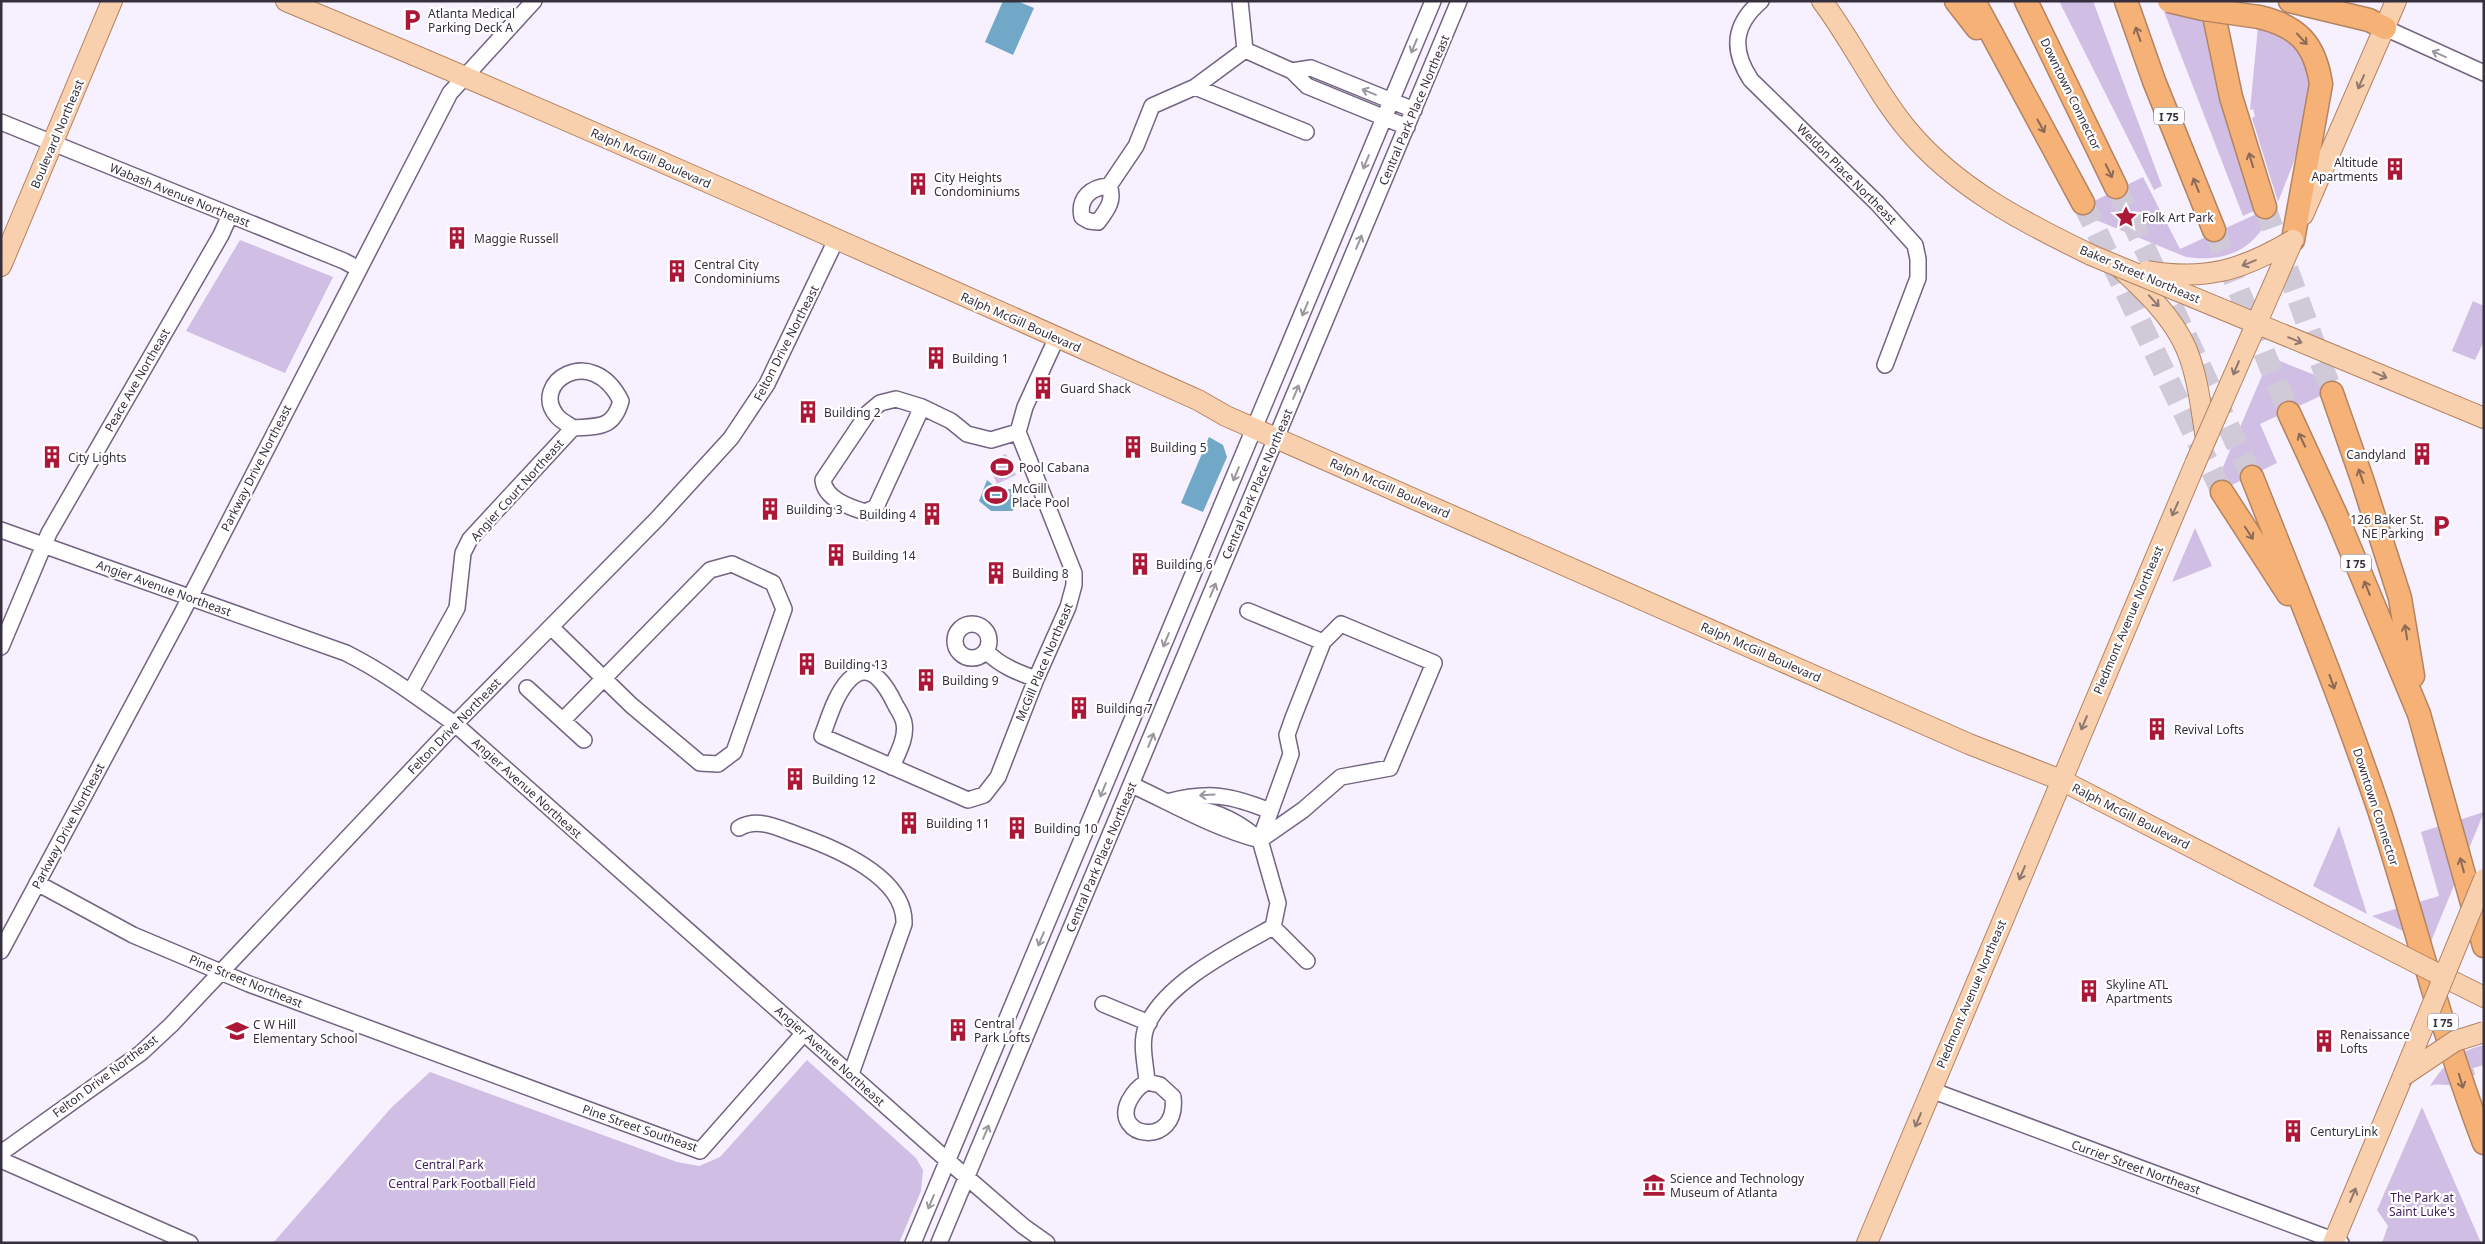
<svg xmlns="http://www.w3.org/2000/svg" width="2485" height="1244" viewBox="0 0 2485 1244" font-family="'Noto Sans',sans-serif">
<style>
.green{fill:#d1bee4}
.water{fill:#71a8c7}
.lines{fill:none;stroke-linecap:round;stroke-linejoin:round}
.highway-tunnel{stroke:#d0c9d7;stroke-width:22;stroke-dasharray:22 11;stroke-linecap:butt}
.minor-casing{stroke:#736482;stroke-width:18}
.major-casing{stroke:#b28462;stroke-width:22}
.highway-casing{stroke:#b28462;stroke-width:25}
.minor{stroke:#fff;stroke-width:15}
.major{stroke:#f9d0ad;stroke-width:20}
.highway{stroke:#f5b176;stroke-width:22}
.major-bridge-casing{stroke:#b28462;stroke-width:22;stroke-linecap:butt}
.highway-bridge-casing{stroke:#b28462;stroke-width:25;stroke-linecap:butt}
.major-bridge{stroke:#f9d0ad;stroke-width:20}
.highway-bridge{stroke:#f5b176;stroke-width:22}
.oneway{stroke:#8c6a57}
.oneway2{stroke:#9a979e}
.oneway3{stroke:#8e776f}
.labels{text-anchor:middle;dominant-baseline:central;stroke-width:4.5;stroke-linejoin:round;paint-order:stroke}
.shield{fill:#fff;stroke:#726d77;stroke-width:1}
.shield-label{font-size:11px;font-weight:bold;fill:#362f3d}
.poi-label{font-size:12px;fill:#362f3d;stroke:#fff;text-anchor:start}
.street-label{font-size:12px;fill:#362f3d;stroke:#fff}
.park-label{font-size:12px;fill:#401f59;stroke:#fff}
</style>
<rect width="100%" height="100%" fill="#f7f0fe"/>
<path class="green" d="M2059,1h34l69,185 -8,4z
M2160,1h40l18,92 38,117 -13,6z
M2258,27l39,17 17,32 -12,56 -9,32 -15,38 -26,-84 3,-2 -2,-7 -3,1z
M2143,177l37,72 96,-44c-19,42 -44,58 -90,52l-112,-46z
M240,240l93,37 -48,96 -99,-42z
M2473,301l11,5v35l-9,19 -23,-9z
M2270,357l72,29 -82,38 17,39 -66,32z
M1006,454l10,21 -19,9 -4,-9 2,-1 -5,-13z
M2195,528l17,38 -40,16z
M2484,812l-54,132 -58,-28 67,-20 -18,-64z
M2339,826l28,88 -54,-28z
M2484,1045v20l-11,3 2,6c-17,21 -28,6 -45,12 14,-22 28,-35 54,-41z
M807,1060l109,98 7,12 -2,21 -22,52h-626l118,-135 39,-36 247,90 22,4 21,-9z
M2422,1107l59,136h-99l6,-17 -11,-16z"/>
<path class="water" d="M1003,1h14l17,7 -21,47 -28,-13z
M1209,437l14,8 4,12 -24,55 -22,-9z
M987,480l11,9h13l2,22h-22l-12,-10z"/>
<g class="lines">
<path class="highway-tunnel" d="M2116,187l136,290
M2083,203l139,289
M2265,207l67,186
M2214,230l75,183"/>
<defs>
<path id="minor" d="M1240,1l5,49
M1761,1c-28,24 -30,49 -10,79l126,123 38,42 3,14v19l-33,87
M2385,28l99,45
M1292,71l19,-3 103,42
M1195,87l50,-37 47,21 15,15 100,41
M1,122l343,139 15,8
M1109,186c-18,1 -31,12 -27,31l7,4 9,1c9,-12 17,-22 11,-36l27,-40 16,-40 43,-19 111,45
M922,407l-46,100 -11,5c-16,-5 -40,-13 -42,-32l45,-67 12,-10 16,-4 26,8 29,14 16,13 24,6 27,-8
M1,530l345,123c40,20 74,46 109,71l493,437 75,65 24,17
M1248,611l75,31
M955 641a17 17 0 1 1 34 0a17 17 0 1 1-34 0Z
M551,627l80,78 69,58 18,1 16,-12 50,-143 -11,-26 -41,-19 -22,6 -147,150
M1,647l48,-114 172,-298 9,-20
M987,652c14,14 30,20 49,27
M527,688l57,52
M411,691l46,-83 6,-55 7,-14 103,-111c26,-2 40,1 48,-27 -29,-59 -92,-18 -64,15 4,5 11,8 16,12
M892,767c5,-13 15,-29 12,-44 -1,-6 -5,-12 -8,-17 -8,-17 -25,-49 -47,-26 -14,15 -20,38 -27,56l146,64 16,-5 14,-18 38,-98 32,-72 6,-22v-12l-56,-141 7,-25 32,-70
M1132,785c43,20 82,43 128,55
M1167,802c42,-11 64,-7 103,9
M1183,808c28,0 51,11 72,28
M739,828c19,-11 39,0 59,7 37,13 108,42 106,89l-53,150
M37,883l96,52 116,49 451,167 104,-118
M1273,927l34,34
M1,951l181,-338 268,-520 84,-92
M1103,1004l46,19
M1147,1082l13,3 13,12c6,52 -62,41 -44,4 5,-9 9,-14 18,-19 -1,-16 -7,-38 -1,-54 17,-44 87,-79 127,-101l5,-24 -18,-63 31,-86 -4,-19 6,-17 30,-76 18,-18 93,39 -44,105 -49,9 -38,33 -43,30
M1931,1090l410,153
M1,1153l140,-100 30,-28 284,-301 202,-205 74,-81 36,-54 69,-144
M1,1160l189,83
M913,1243l520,-1242
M939,1243l520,-1242"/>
<path id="major" d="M286,1c306,128 609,264 912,399l28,16 743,328 92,36 297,153
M1822,1c31,41 52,88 85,128 49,59 116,93 184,126
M2303,215l93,-214
M1,266l111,-265
M2120,268c25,23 52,48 66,80 12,28 15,61 20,91
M2335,356l149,62
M2444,977l40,20
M1867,1243l328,-779
M2333,1243l70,-167"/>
<path id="highway" d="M1956,1l21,27
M1974,1l109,202
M2026,1l90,186
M2126,1l28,80 60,149
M2211,1l20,96 34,110
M2290,1l79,19 16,8
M2259,17c39,9 56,27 62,67l-28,156
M2332,393l30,86 38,119 13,78
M2289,413l48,104 82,197 65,232
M2252,477c44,111 89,221 127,333 36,111 63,224 105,333
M2222,492l66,102"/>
</defs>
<use href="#minor" class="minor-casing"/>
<use href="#major" class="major-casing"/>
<use href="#highway" class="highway-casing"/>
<use href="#minor" class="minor"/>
<use href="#major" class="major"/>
<use href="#highway" class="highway"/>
<defs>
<path id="major-bridge" d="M2091,255l244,101
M2147,271c60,10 95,-1 146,-31
M2195,464l98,-224
M2358,933l86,44
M2403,1076l81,-197
M2403,1076l52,-35 29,-9"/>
<path id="highway-bridge" d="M2169,1l34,8 56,8"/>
</defs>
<use href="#major-bridge" class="major-bridge-casing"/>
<use href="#highway-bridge" class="highway-bridge-casing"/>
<use href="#major-bridge" class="major-bridge"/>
<use href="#highway-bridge" class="highway-bridge"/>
</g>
<defs><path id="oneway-shaft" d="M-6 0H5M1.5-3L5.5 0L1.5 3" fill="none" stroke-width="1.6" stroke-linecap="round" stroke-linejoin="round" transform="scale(1.25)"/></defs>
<g class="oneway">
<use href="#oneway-shaft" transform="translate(2138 34) rotate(-109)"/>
<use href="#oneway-shaft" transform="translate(2302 39) rotate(47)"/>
<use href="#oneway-shaft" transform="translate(2041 126) rotate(61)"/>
<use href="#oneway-shaft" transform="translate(2251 160) rotate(-107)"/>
<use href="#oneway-shaft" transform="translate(2109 171) rotate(64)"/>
<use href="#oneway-shaft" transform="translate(2196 185) rotate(-112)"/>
<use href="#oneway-shaft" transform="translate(2302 440) rotate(-115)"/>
<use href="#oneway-shaft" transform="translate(2361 476) rotate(-109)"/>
<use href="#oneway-shaft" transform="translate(2249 533) rotate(57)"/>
<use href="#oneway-shaft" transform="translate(2367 588) rotate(-112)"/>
<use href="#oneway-shaft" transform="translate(2406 632) rotate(-99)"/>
<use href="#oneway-shaft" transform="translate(2332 682) rotate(70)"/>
<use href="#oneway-shaft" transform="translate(2462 865) rotate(-105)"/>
<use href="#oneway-shaft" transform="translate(2461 1081) rotate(73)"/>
</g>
<g class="oneway2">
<use href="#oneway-shaft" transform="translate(1414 46) rotate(113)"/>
<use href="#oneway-shaft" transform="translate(2439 54) rotate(-156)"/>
<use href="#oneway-shaft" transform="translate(1369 92) rotate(-158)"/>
<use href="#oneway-shaft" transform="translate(1366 162) rotate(113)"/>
<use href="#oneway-shaft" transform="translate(1359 242) rotate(-67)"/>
<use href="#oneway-shaft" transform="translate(1305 309) rotate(113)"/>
<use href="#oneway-shaft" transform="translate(1296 392) rotate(-67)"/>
<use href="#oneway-shaft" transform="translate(1236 474) rotate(113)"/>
<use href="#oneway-shaft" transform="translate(1213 590) rotate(-67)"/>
<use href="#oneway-shaft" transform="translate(1166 640) rotate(113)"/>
<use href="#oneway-shaft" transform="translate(1151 740) rotate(-68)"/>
<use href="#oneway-shaft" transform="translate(1103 790) rotate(113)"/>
<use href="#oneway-shaft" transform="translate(1207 795) rotate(177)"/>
<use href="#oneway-shaft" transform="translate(1041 939) rotate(113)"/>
<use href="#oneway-shaft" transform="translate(986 1132) rotate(-67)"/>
<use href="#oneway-shaft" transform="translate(931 1202) rotate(113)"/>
</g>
<g class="oneway3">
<use href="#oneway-shaft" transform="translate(2361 82) rotate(114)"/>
<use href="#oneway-shaft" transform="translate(2249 263) rotate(158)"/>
<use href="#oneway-shaft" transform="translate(2154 301) rotate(48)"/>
<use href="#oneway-shaft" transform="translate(2295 340) rotate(22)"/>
<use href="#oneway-shaft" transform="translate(2236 368) rotate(113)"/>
<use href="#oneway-shaft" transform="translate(2380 375) rotate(23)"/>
<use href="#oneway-shaft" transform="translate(2175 509) rotate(114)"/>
<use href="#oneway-shaft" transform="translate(2084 723) rotate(113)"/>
<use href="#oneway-shaft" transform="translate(2022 873) rotate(113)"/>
<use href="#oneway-shaft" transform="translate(1918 1120) rotate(113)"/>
<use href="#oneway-shaft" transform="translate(2353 1195) rotate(-67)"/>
</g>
<defs>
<symbol id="parking-bare" viewBox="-9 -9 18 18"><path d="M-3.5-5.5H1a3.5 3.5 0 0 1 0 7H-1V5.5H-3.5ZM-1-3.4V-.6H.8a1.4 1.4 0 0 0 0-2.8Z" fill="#ac1737" stroke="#fff" stroke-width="2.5" paint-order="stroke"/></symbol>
<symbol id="building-bare" viewBox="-9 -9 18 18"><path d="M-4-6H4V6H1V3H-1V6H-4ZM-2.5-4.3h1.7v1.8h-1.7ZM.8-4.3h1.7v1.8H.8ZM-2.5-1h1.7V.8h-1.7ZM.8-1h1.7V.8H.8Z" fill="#ac1737" stroke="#fff" stroke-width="2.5" paint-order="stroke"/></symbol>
<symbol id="sight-bare" viewBox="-9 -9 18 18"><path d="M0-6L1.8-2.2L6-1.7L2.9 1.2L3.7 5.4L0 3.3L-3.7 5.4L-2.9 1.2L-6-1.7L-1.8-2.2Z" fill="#ac1737" stroke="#fff" stroke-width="2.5" paint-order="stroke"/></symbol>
<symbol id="stadium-bare" viewBox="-9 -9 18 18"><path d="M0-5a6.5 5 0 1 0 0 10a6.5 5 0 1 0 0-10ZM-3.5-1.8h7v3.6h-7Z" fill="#ac1737" stroke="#fff" stroke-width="2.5" paint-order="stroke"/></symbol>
<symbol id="school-bare" viewBox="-9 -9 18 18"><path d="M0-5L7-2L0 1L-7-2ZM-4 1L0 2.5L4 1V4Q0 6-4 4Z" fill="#ac1737" stroke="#fff" stroke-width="2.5" paint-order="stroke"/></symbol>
<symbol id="museum-bare" viewBox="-9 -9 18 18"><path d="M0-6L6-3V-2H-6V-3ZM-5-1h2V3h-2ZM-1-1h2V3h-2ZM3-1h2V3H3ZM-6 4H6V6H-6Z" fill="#ac1737" stroke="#fff" stroke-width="2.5" paint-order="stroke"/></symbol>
</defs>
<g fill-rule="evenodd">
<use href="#parking-bare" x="396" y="4" width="32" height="32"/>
<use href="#building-bare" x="2379" y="153" width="32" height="32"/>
<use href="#building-bare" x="902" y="168" width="32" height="32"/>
<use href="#sight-bare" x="2110" y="201" width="32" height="32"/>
<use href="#building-bare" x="441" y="222" width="32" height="32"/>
<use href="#building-bare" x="661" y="255" width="32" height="32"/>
<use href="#building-bare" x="920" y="342" width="32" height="32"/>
<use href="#building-bare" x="1027" y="372" width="32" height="32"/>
<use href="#building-bare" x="792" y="396" width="32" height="32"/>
<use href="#building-bare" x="1117" y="431" width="32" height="32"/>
<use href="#building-bare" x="2406" y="438" width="32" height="32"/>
<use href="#building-bare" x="36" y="441" width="32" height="32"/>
<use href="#stadium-bare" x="986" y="451" width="32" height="32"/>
<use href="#stadium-bare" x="980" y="479" width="32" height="32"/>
<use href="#building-bare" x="754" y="493" width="32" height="32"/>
<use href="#building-bare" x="916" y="498" width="32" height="32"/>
<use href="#parking-bare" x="2425" y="510" width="32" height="32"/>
<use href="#building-bare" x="820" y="539" width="32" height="32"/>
<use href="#building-bare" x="1124" y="548" width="32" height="32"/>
<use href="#building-bare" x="980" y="557" width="32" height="32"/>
<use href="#building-bare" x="791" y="648" width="32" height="32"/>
<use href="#building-bare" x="910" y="664" width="32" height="32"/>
<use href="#building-bare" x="1063" y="692" width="32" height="32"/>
<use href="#building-bare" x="2141" y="713" width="32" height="32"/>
<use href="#building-bare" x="779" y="763" width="32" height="32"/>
<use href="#building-bare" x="893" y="807" width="32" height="32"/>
<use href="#building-bare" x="1001" y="812" width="32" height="32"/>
<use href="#building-bare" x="2073" y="975" width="32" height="32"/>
<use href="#building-bare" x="942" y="1014" width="32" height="32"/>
<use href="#school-bare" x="221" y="1015" width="32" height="32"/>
<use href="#building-bare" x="2308" y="1025" width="32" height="32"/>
<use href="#building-bare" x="2277" y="1115" width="32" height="32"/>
<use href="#museum-bare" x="1638" y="1169" width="32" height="32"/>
</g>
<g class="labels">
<g class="shield">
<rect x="2154" y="107.5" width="30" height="17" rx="4"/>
<rect x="2341" y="554.5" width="30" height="17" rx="4"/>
<rect x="2428" y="1013.5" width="30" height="17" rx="4"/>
</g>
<g class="shield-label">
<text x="2169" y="116">I 75</text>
<text x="2356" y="563">I 75</text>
<text x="2443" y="1022">I 75</text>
</g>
<g class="poi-label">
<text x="428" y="13">Atlanta Medical<tspan x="428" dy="14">Parking Deck A</tspan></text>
<text x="2378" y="162" text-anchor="end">Altitude<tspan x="2378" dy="14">Apartments</tspan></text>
<text x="934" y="177">City Heights<tspan x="934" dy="14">Condominiums</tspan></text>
<text x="2142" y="217">Folk Art Park</text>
<text x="474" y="238">Maggie Russell</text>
<text x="694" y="264">Central City<tspan x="694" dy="14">Condominiums</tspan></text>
<text x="952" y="358">Building 1</text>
<text x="1060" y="388">Guard Shack</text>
<text x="824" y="412">Building 2</text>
<text x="1150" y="447">Building 5</text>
<text x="2406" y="454" text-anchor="end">Candyland</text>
<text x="68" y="457">City Lights</text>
<text x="1019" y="467">Pool Cabana</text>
<text x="1012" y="488">McGill<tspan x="1012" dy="14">Place Pool</tspan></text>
<text x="786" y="509">Building 3</text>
<text x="916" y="514" text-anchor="end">Building 4</text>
<text x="2424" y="519" text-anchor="end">126 Baker St.<tspan x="2424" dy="14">NE Parking</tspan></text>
<text x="852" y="555">Building 14</text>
<text x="1156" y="564">Building 6</text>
<text x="1012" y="573">Building 8</text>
<text x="824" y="664">Building 13</text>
<text x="942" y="680">Building 9</text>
<text x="1096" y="708">Building 7</text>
<text x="2174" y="729">Revival Lofts</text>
<text x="812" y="779">Building 12</text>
<text x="926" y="823">Building 11</text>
<text x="1034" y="828">Building 10</text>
<text x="2106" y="984">Skyline ATL<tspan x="2106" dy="14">Apartments</tspan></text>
<text x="974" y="1023">Central<tspan x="974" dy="14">Park Lofts</tspan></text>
<text x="253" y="1024">C W Hill<tspan x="253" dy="14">Elementary School</tspan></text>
<text x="2340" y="1034">Renaissance<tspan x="2340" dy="14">Lofts</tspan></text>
<text x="2310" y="1131">CenturyLink</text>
<text x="1670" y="1178">Science and Technology<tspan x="1670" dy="14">Museum of Atlanta</tspan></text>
</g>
<g class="street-label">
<text transform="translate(2071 94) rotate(64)">Downtown Connector</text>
<text transform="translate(1414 110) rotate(-67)">Central Park Place Northeast</text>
<text transform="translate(57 134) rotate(-67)">Boulevard Northeast</text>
<text transform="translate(651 158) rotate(24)">Ralph McGill Boulevard</text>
<text transform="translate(1847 174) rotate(45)">Weldon Place Northeast</text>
<text transform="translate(180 195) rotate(22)">Wabash Avenue Northeast</text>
<text transform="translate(2140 274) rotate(23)">Baker Street Northeast</text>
<text transform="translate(1021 322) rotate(24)">Ralph McGill Boulevard</text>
<text transform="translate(786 343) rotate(-63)">Felton Drive Northeast</text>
<text transform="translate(137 380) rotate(-60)">Peace Ave Northeast</text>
<text transform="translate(256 468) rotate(-63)">Parkway Drive Northeast</text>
<text transform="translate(1257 484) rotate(-67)">Central Park Place Northeast</text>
<text transform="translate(1390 488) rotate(24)">Ralph McGill Boulevard</text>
<text transform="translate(517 490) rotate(-48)">Angier Court Northeast</text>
<text transform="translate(164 588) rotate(20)">Angier Avenue Northeast</text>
<text transform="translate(2128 620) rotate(-67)">Piedmont Avenue Northeast</text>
<text transform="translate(1761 652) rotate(24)">Ralph McGill Boulevard</text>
<text transform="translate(1044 662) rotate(-67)">McGill Place Northeast</text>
<text transform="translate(454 726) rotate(-46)">Felton Drive Northeast</text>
<text transform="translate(527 788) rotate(42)">Angier Avenue Northeast</text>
<text transform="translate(2376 807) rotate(72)">Downtown Connector</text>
<text transform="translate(2131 816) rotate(27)">Ralph McGill Boulevard</text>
<text transform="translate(68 826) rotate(-62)">Parkway Drive Northeast</text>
<text transform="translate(1101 857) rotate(-67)">Central Park Place Northeast</text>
<text transform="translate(246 981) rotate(22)">Pine Street Northeast</text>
<text transform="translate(1971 994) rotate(-67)">Piedmont Avenue Northeast</text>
<text transform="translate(830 1056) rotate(42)">Angier Avenue Northeast</text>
<text transform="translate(105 1076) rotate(-37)">Felton Drive Northeast</text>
<text transform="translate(640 1128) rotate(19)">Pine Street Southeast</text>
<text transform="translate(2136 1167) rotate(20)">Currier Street Northeast</text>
</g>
<g class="park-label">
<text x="449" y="1164">Central Park</text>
<text x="462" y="1183">Central Park Football Field</text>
<text x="2422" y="1197">The Park at<tspan x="2422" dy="14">Saint Luke's</tspan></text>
</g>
</g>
<rect width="2485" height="1244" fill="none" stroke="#362f3d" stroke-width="5"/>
</svg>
